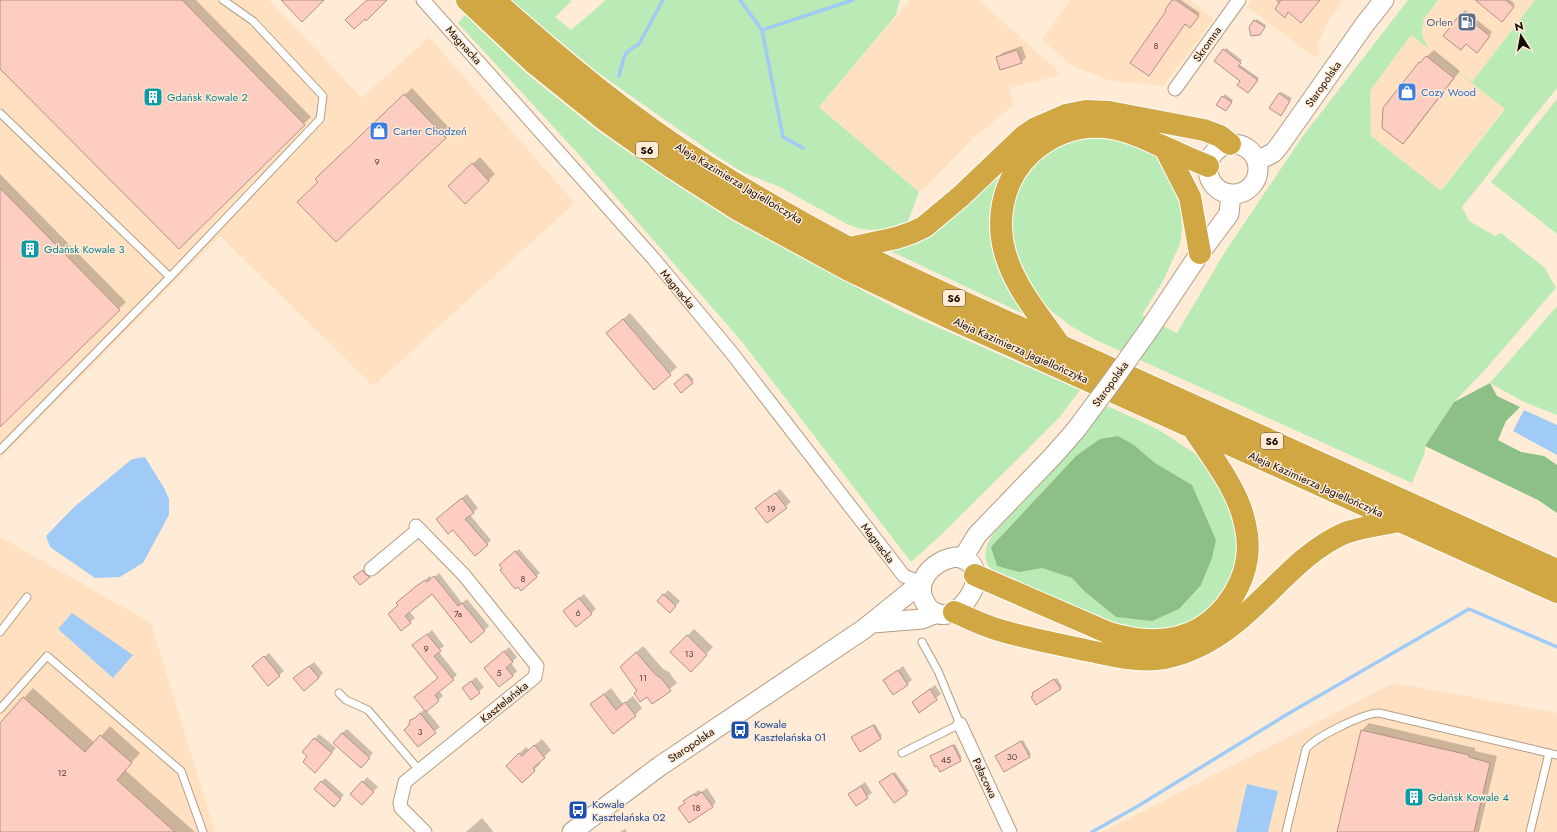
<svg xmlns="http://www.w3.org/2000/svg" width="1557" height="832" viewBox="0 0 1557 832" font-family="Jost,sans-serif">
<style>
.built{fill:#ffe1c1}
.green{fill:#baeab5;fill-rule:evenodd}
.forest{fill:#8dc087}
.water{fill:#a0cbf7}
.shadow{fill:#0003}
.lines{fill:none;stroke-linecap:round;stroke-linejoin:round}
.stream{stroke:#a0cbf7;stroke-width:3.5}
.building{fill:#fecdc1;stroke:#b29087}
.service-casing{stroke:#b39c84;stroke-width:9}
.minor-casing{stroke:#b39c84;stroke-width:15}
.secondary-casing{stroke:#b39c84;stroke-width:21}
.motorway-casing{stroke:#fff;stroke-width:24}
.service{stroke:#fff;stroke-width:7}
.minor{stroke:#fff;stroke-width:13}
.secondary{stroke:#fff;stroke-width:19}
.motorway{stroke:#d1a744;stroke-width:22}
.secondary-bridge-casing{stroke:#b39c84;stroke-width:21;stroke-linecap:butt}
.secondary-bridge{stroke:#fff;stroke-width:19}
.labels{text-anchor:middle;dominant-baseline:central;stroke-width:3;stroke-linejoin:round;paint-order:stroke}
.number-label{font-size:9px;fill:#4e3c33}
.shield{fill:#ffebd6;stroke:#5a4e43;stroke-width:1}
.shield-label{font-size:10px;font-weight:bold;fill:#130b04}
.service-label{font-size:11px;fill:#4e5e75;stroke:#ffebd6;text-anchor:end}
.street-label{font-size:11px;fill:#130b04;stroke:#ffebd6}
.shop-label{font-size:11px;fill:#366cbe;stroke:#ffebd6;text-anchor:start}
.culture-label{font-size:11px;fill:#0d838f;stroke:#ffebd6;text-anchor:start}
.transit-label{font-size:11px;fill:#164399;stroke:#ffebd6;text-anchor:start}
</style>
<rect width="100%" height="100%" fill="#ffebd6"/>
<path class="built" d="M0,0h269l93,98 67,-61 146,166 -202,183 -153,-150 -220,223z
M910,0h69l81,73 -3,3 -48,12 5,17 -43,35 -43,45 -9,7 -100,-85z
M1070,0h120l24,19 -51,67 -55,-6 -35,-14 -31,-26z
M1252,0h92l-16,21 -11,25 3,4 -4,8 -69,-51z
M1438,0h97l-63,82 33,26 -65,83 -69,-55 -1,-45 41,-56 18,13 -6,-10 -1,-12 5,-12z
M0,537l151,86 64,209h-215z
M1394,683l163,30v119h-455z"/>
<path class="green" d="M510,0h58l4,1 -17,16 16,13 35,-30h294l-4,15 -77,92 100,85 -12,32 -14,4 -16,2 -16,-1 -14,-5 -67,-37 -38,-15 -28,-18 -117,-82z
M1408,0h30l-14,19 -2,13 1,6 6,11 43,33 63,-82h22v88l-95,119 7,14 26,15 6,-3 44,35 11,20 -73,84 -29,30 -29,44v6l-13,31 -316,-143 -25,-14 -21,-16 -14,-17 -20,-38 -4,-18 -2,-23 5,-21 21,-32 31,-21 36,-6 39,12 18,13 21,36 1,34 -2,15 -17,37 -21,34 35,18 48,-81 78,-116zM1411,35l94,74 -64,82 -70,-55 -1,-45z
M465,15l61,58 72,58 65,45 68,44 170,91 179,79 -21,28 -117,116 -31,28 -168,-219 -162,-186 -123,-134z
M1557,99v135l-66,-52z
M1017,153l-22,41 37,124 -154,-73z
M1557,306v109l-33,-13 -34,-19z
M1107,406l48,22 15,9 24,16 18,17 27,56 -2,50 -38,47 -62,11 -143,-60c-12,-16 -11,-24 0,-41l82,-89zM1134,445l21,18 51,56 10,21 -100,77 -32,-26 -12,-13 -30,-10 -51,-21 85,-91z"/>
<path class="forest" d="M1490,383l7,13 23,11 -14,14 -8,19 23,12 23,4 13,9v48l-19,-13 -113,-54 29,-44z
M1118,436l16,9 21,18 37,22 24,55 -4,18 -11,27 -22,24 -27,12 -36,-4 -32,-26 -12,-13 -30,-10 -23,4 -22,-6 -6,-19 85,-91 24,-17z"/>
<path class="water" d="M1524,410l33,15v30l-44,-24z
M145,457l19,31 5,11v16l-26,48 -23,14 -25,1 -45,-31 -4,-11 28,-29 58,-48z
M72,613l61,42 -20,23 -55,-49z
M1247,784l31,7 -10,41h-32z"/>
<path class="shadow" d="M0,0h196l115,117 -132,131 -179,-180z
M1173,0h8l19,13 -8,12 -24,-14z
M1277,0h43l-19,22 -12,-10 -4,4 -6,-12 -3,-3z
M1477,0h33l5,4 -11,14z
M1465,10l27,22 -12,16 -36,-13z
M1257,19l9,6 -5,6 -6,-10z
M1022,46l4,12 -5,4 -24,-4 5,-5z
M1226,48l16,12 -3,4 20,14 -9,12 -9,-9 -17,-31z
M1434,50l26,21 -50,65 -7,7 17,-80z
M412,88l40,43 -116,110 -17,-59 4,-10z
M1281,92l11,6 -10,14 -3,-18z
M1225,94l8,6 -5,8 -10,-4z
M480,157l15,17 -7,7 -39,5z
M0,174l126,128 -126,124z
M630,313l47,54 -23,21 -40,-61z
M688,373l6,7 -13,11 -4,-9z
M780,489l11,13 -24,20 -6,-18z
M467,494l11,14 -8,7 21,25 -4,4 -34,-16 -11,-14z
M519,549l21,24 -19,17 -18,-22v-7z
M365,569l6,6 -11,9 -3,-9z
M439,573l23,30 5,-4 22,27 -18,16 -39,-49 -23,18 6,7 -13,11 -3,-24 3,-7 28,-22 2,3z
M668,590l12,11 -10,11 -12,-11z
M584,594l12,15 -20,16 -7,-19z
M694,629l19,18 -22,23 -19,-18z
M432,630l12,16 -6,5 19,24 -18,16 4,5 -17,14 14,17 -21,18 -9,-20 1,-4 14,-12 14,-31 -25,-33z
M643,646l20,23 6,3 8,11 -24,20 -32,-36z
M509,647l8,10 -6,6 6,8 -5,5 -27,-8z
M269,653l15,18 -16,13 -10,-22z
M314,662l9,11 -4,5 -20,-4z
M903,666l9,14 -5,4 -23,-3z
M476,677l8,10 -13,11 -8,-10z
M1057,678l5,9 -2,2 -25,3z
M935,685l6,9 -21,17 -7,-9z
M33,688l62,55 15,-17 30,27 -15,17 70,62h-195v-108z
M611,688l12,16 10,-8 9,12 -7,7 -44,-11z
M1369,723l106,25v3l22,5 -18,76h-141l24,-102z
M875,724l7,12 -2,2 -26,-2z
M347,729l26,24 -12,13 -19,-33z
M319,734l17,14 -17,19 -15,-15z
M542,739l9,11 -11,11 1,2 -19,19 -15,-16 19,-19 3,3z
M1023,740l8,14 -2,2h-33z
M955,744l7,14 -2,2 -27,-5z
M895,772l14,19 -15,11 -11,-21z
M367,777l11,10 -16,16 -10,-9z
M325,778l19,17 -11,11 -18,-17z
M865,782l7,11 -16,11 -7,-10z
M707,788l9,14 -4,5 -32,1 9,-11 10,-7 2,2z
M482,818l11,13 -1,1h-26z
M625,829l2,3h-7z"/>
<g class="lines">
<path class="stream" d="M740,0l22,30 21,107 20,11
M762,30l91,-30
M619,76l5,-19 4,-6 11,-7 24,-44
M1092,832l46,-26 153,-94 178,-103 88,38"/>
</g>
<path class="building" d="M0,0h182l123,125 -126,124 -179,-180z
M281,0h43l-22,22z
M367,0h20l-21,21 -1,-2 -11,10 -9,-9z
M1172,0h4l23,16 -9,12 -5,-4 -36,52 -19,-13 36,-52 -1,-1z
M1281,0h39l-19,23 -13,-11 -3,6 -10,-9z
M1475,0h31l8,7 -12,15z
M1461,13l29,23 -13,17 -11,-9 -5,6 -18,-14z
M1254,20l11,7 -5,8 -9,1 -2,-9z
M1223,49l18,14 -3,3 20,14 -10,13 -11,-8 3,-4 -26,-20z
M1017,50l5,13 -22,7 -4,-13z
M1426,56l28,22 -51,66 -21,-16 1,-20 36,-46 1,1z
M1279,93l11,8 -9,15 -12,-8z
M404,94l42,44 -110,104 -39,-40 21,-20 -3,-3z
M1222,96l10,6 -6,9 -10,-6z
M472,163l17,18 -24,23 -17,-18z
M0,188l120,122 -120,117z
M623,319l48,56 -17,15 -48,-57z
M686,374l7,9 -12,10 -7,-9z
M775,493l12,15 -20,15 -12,-15z
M462,498l12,15 -9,6 23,26 -13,11 -22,-26 -5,4 -12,-15z
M515,551l22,26 -16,14 -3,-4 -3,2 -8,-10 -7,-9 2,-2 -3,-3z
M363,570l2,4 5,3 -10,8 -7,-8z
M434,576l24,30 4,-3 23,28 -14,12 -39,-49 -27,22 6,7 -10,8 -13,-17 10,-9 -2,-2 19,-16 10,-7 2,2z
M663,594l13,12 -6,7 -13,-12z
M579,598l13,16 -16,13 -13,-16z
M427,634l14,17 -7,5 20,24 -19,15 4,6 -13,11 -12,-15 24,-19 -26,-33z
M687,635l20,20 -16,17 -21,-20z
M504,651l9,11 -7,6 7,8 -14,11 -15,-19z
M636,652l20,23 6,4 9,12 -19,13 -5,-7 -7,5 -6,-9 3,-2 -17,-24z
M264,656l16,20 -12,10 -16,-20z
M309,666l10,12 -15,13 -11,-13z
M898,670l10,15 -15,10 -10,-15z
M1054,679l7,10 -25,16 -5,-8 2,-1 -1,-3z
M471,681l9,12 -9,7 -9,-12z
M930,689l7,11 -18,13 -7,-11z
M604,694l12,16 9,-8 11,14 -23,18 -23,-30z
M23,697l62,55 15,-17 32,28 -15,17 58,52h-175v-109z
M420,713l16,20 -18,14 -14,-17 5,-5 1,-5 5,-2z
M873,725l8,14 -21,13 -9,-15z
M1361,730l108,25v2l21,6 -16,69h-137z
M342,733l28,25 -9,10 -28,-25z
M314,738l18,15 -17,20 -12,-11 4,-6 -5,-4z
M1021,741l9,16 -26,15 -9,-16z
M534,745l11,13 -12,10 2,3 -13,12 -16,-17 13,-13 3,3z
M953,745l8,16 -21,11 -3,-6 -2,1 -5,-11z
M893,773l14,21 -13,9 -15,-21z
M321,781l20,18 -7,8 -20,-18z
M362,781l12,11 -12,13 -12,-11z
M861,786l7,12 -12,8 -8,-12z
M702,792l11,15 -24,16 -11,-15 7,-5 -2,-2 6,-4 5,-3 2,2z"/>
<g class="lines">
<defs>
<path id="service" d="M0,113l170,164
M0,450l170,-173 150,-158 3,-23 -70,-75 -30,-21
M0,632l27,-35
M339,693l7,7 22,10 51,60
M0,709l47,-53 134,115 22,61
M902,753l58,-29 -22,-53 -16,-29
M1286,832l20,-83c9,-12 58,-36 73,-36l178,42
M1530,832l19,-79"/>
<path id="minor" d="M423,0l230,258 78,94 173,224 17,7
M1175,89l64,-89
M416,526l48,49 73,91 -2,11 -130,105 -5,21 1,5 24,24
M371,569l48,-40
M960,724l50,108"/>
<path id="secondary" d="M1208 169a25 25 0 1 1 50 0a25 25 0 1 1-50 0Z
M1257,161l16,-8 6,-7 86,-122 19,-24
M1150,328l50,-75 29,-39 2,-20
M956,557c47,7 -2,81 -28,50 -18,-23 4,-47 28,-50z
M963,558l14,-23 76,-79 22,-25
M873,623l49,-4 15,-6
M572,832l88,-66 204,-137 57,-46"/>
<path id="motorway" d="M467,0l67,63 72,58 64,45 67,43 112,61 103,49 605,273
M494,0c67,60 135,117 211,165 48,30 98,59 148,85 87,44 177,81 266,122 146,66 292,132 438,198
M1165,148l25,49 10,56
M850,248l46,-10 15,-5 13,-6 37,-31 63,-60 12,-8 30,-13 20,-4 23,1 95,18 16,6 10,8
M1059,344c-18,-26 -40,-52 -51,-82 -14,-38 -7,-81 23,-109 20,-18 45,-28 72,-26 21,1 42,12 61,20 14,6 29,13 44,19
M975,575l134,58c50,15 96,9 125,-39 13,-21 17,-46 11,-70 -6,-33 -34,-68 -52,-96
M954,612c13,5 26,12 39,16 30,10 61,15 92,22 26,5 54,13 80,8 29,-6 53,-20 75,-39 34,-28 63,-68 105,-86 16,-6 36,-8 53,-12"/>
</defs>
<use href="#service" class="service-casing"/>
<use href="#minor" class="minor-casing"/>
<use href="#secondary" class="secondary-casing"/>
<use href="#motorway" class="motorway-casing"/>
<use href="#service" class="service"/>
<use href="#minor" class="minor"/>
<use href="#secondary" class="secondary"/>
<use href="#motorway" class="motorway"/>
<defs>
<path id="secondary-bridge" d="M1075,431l38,-51 37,-52"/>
</defs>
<use href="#secondary-bridge" class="secondary-bridge-casing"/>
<use href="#secondary-bridge" class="secondary-bridge"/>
</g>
<defs>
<symbol id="fuel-square" viewBox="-11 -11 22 22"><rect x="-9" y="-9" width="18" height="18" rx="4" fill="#5c6f8a" stroke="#ffebd6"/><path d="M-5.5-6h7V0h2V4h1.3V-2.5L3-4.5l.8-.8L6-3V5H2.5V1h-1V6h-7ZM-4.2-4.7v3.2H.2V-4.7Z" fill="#fff"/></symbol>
<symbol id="shop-square" viewBox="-11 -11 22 22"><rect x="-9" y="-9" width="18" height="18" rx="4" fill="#3f7fe0" stroke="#ffebd6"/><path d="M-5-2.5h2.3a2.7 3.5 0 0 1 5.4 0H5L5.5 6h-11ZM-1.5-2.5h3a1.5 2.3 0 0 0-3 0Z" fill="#fff"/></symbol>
<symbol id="building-square" viewBox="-11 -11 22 22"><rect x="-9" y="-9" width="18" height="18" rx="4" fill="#0f9aa8" stroke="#ffebd6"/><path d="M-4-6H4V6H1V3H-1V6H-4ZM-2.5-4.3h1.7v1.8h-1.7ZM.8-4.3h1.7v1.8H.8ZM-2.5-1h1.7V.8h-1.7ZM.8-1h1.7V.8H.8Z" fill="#fff"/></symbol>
<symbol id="bus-square" viewBox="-11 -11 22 22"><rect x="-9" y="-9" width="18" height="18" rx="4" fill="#1a4fb4" stroke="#ffebd6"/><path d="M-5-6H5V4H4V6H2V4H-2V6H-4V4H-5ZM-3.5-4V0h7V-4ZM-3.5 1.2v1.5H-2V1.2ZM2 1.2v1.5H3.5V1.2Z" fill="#fff"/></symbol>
</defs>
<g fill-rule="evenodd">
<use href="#fuel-square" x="1456" y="11" width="22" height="22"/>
<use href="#shop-square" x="1396" y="81" width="22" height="22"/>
<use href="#building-square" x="142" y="86" width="22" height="22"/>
<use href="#shop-square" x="368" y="120" width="22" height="22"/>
<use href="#building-square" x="19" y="238" width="22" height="22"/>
<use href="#bus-square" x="729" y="719" width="22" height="22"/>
<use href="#building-square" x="1403" y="786" width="22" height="22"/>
<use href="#bus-square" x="567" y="799" width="22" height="22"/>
</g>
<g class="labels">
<g class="number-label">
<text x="1156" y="45">8</text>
<text x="377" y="161">9</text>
<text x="771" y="508">19</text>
<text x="523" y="578">8</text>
<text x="578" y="612">6</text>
<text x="458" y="613">7a</text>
<text x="426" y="648">9</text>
<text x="689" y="653">13</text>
<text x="499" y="672">5</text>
<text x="643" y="677">11</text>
<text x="420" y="731">3</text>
<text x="1012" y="756">30</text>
<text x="946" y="759">45</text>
<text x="62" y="772">12</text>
<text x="696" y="807">18</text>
</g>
<g class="shield">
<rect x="636" y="142" width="22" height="16" rx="3"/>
<rect x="943" y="290" width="22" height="16" rx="3"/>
<rect x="1261" y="433" width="22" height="16" rx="3"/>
</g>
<g class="shield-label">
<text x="647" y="150">S6</text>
<text x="954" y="298">S6</text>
<text x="1272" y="441">S6</text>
</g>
<g class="service-label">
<text x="1453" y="22">Orlen</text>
</g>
<g class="street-label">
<text transform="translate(1207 44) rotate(-55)">Skromna</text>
<text transform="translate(464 45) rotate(48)">Magnacka</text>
<text transform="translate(1323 84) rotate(-55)">Staropolska</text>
<text transform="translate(739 183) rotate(31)">Aleja Kazimierza Jagiellończyka</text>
<text transform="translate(678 289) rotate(50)">Magnacka</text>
<text transform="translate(1021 350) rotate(24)">Aleja Kazimierza Jagiellończyka</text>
<text transform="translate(1110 384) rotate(-54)">Staropolska</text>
<text transform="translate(1316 484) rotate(24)">Aleja Kazimierza Jagiellończyka</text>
<text transform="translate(878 543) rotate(52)">Magnacka</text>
<text transform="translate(504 702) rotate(-39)">Kasztelańska</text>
<text transform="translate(691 745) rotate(-34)">Staropolska</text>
<text transform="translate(985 778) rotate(65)">Pałacowa</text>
</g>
<g class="shop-label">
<text x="1421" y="92">Cozy Wood</text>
<text x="393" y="131">Carter Chodzeń</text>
</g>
<g class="culture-label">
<text x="167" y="97">Gdańsk Kowale 2</text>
<text x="44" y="249">Gdańsk Kowale 3</text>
<text x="1428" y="797">Gdańsk Kowale 4</text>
</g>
<g class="transit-label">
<text x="754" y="724">Kowale<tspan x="754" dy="13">Kasztelańska 01</tspan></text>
<text x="592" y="804">Kowale<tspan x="592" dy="13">Kasztelańska 02</tspan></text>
</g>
</g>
<g transform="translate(1521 36) rotate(349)" stroke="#ffebd6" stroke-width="3" paint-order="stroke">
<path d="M0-3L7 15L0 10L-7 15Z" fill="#130b04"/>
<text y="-6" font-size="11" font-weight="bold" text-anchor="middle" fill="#130b04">N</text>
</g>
</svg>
